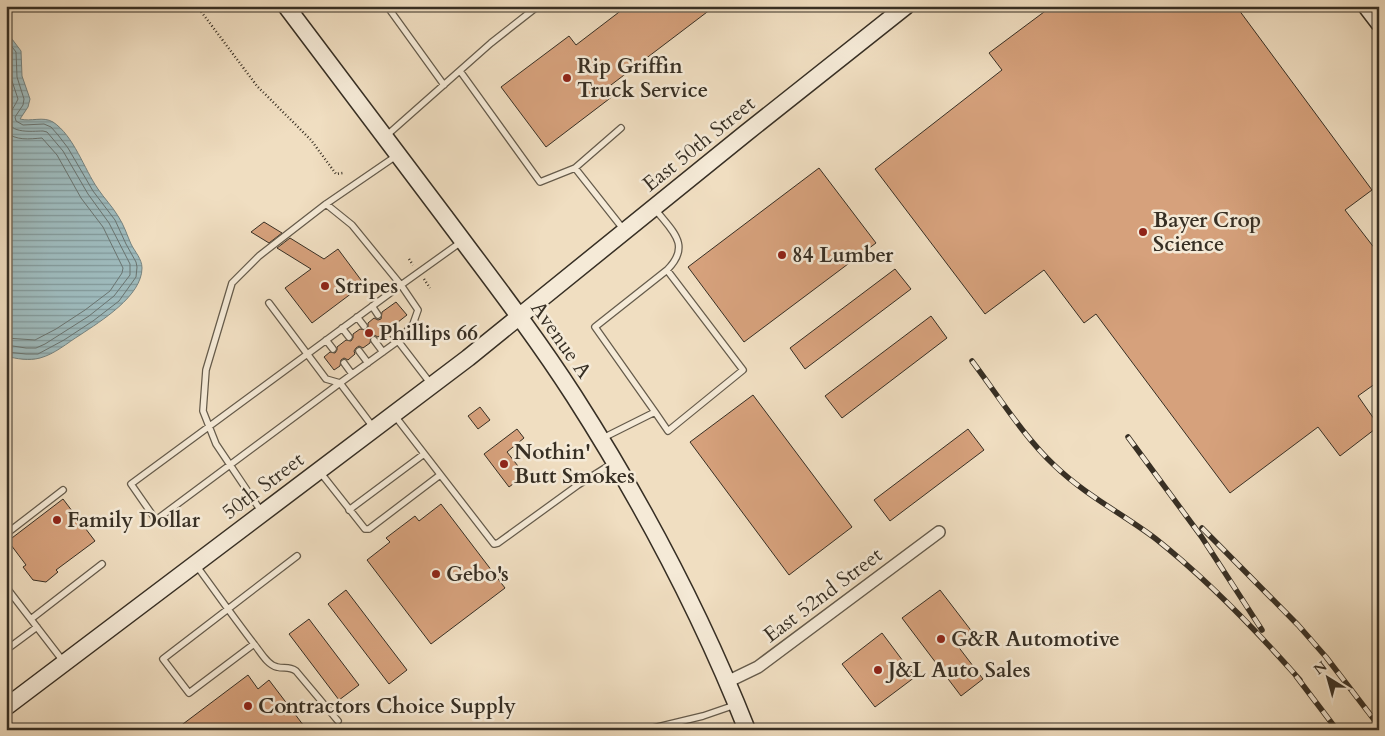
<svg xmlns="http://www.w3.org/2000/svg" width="1385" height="736" viewBox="0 0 1385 736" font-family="Cardo,serif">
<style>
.water{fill:url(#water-rules);stroke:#75827f}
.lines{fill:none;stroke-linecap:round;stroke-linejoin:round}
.shore{stroke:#6a7470;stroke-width:1}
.building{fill:#d6a17c;stroke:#372f24}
.lane-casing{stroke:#655b4b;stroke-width:8}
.street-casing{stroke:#655b4b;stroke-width:14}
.secondary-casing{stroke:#372f24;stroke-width:19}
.path{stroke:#372f24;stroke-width:2.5;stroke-dasharray:1 2.5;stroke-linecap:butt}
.lane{stroke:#f5ead7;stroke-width:5.5}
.street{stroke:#f5ead7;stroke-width:11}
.secondary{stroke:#f5ead7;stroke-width:16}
.rail-casing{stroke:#372f24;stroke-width:5.5}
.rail{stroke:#f5ead7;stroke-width:4;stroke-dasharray:11;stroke-linecap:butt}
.poi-dot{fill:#8f2418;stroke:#f5ead7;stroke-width:2}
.labels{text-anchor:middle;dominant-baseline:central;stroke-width:5;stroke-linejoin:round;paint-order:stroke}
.poi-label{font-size:21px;font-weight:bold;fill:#372f24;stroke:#f5ead7;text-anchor:start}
.street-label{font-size:21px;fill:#372f24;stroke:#f5ead7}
</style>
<defs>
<pattern id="water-rules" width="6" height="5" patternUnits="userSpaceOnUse" patternTransform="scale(1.25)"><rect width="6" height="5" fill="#9ebabc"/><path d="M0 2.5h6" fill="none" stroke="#829899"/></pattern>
</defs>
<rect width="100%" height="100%" fill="#f0dec1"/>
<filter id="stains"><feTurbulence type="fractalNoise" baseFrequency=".004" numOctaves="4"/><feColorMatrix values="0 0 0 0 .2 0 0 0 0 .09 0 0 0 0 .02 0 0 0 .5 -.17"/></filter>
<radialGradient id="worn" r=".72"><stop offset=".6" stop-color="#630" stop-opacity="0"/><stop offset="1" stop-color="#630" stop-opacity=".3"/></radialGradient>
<path class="water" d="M6,31l15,20 1,25 8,23 -2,8 -8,12c11,3 23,-3 33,3 21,14 31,47 45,67 6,9 14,17 20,27 6,9 9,19 13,28 4,8 11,15 11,24 0,28 -41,53 -62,67 -13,8 -25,19 -40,23 -11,3 -23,1 -34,-2z"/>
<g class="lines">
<path class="shore" d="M6,39l10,13 1,25 7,22 -1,6 -8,12 1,4 7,4 21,-1 7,3 7,8 10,13 25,43 22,29 11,24 10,18 1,5 -1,10 -17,24 -26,20 -29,19 -26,14h-12l-20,-2
M6,48l4,6 1,24 7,21c-2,5 -6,10 -8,15 -7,21 22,17 33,17l4,1 16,19 25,43 21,29 21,41v11l-16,21 -25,20 -44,28 -9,4h-10l-20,-3
M6,132c10,9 23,7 36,6l15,17 24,43 22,29 20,41 -1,5 -12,18 -25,19 -29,19 -21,11 -29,-2"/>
</g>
<path class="building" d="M627,6h88l-108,82 6,8 -67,51 -45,-60 68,-51 7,9z
M1052,6h184l136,184 -27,20 34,44v127l-21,15 21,30 -39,30 -22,-29 -88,66 -134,-179 -12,9 -40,-53 -59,44 -110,-145 127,-99 -13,-17z
M819,168l57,75 -132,99 -56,-75z
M264,222l18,11 -13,10 -18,-11z
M290,238l34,21 14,-10 26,35 -52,39 -27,-35 26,-19 -34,-21z
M895,269l16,20 -106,80 -15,-21z
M396,302l11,13 -14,11 -4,-2 -3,2 -1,6 -7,5 -4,-2 -3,2 -1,6 -7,5 -4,-2 -3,2 -2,3 1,3 -7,6 -4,-2 -3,2 -1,6 -6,4 -10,-13 6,-5 5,1 2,-3v-3l9,-7 5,1 2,-3v-4l7,-5 6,1 2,-3v-4l6,-5 4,2 3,-1 1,-7z
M931,316l16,22 -105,80 -17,-22z
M753,395l99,132 -63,48 -99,-133z
M480,407l10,13 -12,9 -10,-13z
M517,429l7,9 -17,14 18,23 -16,12 -25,-33z
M968,429l16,21 -94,71 -16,-21z
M63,499l32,42 -39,29 2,2 -12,10 -13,-2 -10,-13 3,-2 -18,-24z
M441,504l64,84 -74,56 -64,-84 23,-18 -4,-4 29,-22 4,5z
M346,590l61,80 -18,14 -61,-80z
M940,590l33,43 -16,12 26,34 -22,17 -59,-78z
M309,619l50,66 -20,15 -50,-66z
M882,633l33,44 -40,30 -33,-43z
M248,675l10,14 11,-9 38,50h-132z"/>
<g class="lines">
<defs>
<path id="lane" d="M387,6l57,79
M460,71l80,111 35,-14 49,62
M386,136l105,-93 47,-37
M575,168l46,-40
M326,204l26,21 49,60 -270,199 25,36 184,-137
M655,209c17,22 37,36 12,61
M269,303l57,76 14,4
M372,306l6,9
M357,317l7,9
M342,328l7,9
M389,329l9,12 15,-17 5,-14 -17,-25 60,-43
M326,340l7,9
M374,340l9,12
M359,351l9,12
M344,363l8,11
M395,416l99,128 4,-1 80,-58 35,-22
M373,427l-33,-44 58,-42 33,43
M603,438l52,-26 13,19 75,-61 -76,-100 -72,57 60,85
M320,472l45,57h4l71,-54
M349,510l75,-56
M261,511l-45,-67 -13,-33 3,-41 26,-87 27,-27 67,-52 70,-48
M6,534l57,-44
M196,565c19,26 38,53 58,79l-65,49 -26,-34 134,-103
M6,587l57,74
M31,619l71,-55
M254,644c6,7 13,21 23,23 7,2 12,-1 19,4l42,50
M6,650l31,-23
M645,730l58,-14 32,-11"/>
<path id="street" d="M727,682l31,-15 181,-135"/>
<path id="secondary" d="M286,6c53,71 106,141 159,211 44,59 89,117 129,179 66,103 128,220 173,334
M1366,6l13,17
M6,707l462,-349 278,-225 160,-127"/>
</defs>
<use href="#lane" class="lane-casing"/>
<use href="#street" class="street-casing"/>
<use href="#secondary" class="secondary-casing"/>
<path class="path" d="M197,6l60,80 54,54 25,34 7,-1
M409,259l4,6
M424,279l6,9"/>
<use href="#lane" class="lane"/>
<use href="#street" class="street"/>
<use href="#secondary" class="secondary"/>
<defs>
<path id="rail" d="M972,361c25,33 52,76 82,104 31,30 69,49 102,74 53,42 99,90 144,141
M1128,437l73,99 61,94
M1202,528l96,97 28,32 53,69
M1296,676l41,54"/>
</defs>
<use href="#rail" class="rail-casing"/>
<use href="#rail" class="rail"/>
</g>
<g class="poi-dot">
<circle cx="567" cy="78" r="5"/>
<circle cx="1143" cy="232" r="5"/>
<circle cx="782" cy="255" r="5"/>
<circle cx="325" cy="286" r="5"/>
<circle cx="369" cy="333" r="5"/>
<circle cx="504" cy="464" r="5"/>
<circle cx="57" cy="520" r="5"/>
<circle cx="436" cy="574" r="5"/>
<circle cx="941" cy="639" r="5"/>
<circle cx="878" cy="670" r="5"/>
<circle cx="248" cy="706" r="5"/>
</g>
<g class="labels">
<g class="poi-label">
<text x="577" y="66">Rip Griffin<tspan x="577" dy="24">Truck Service</tspan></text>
<text x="1153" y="220">Bayer Crop<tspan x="1153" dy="24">Science</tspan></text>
<text x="792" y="255">84 Lumber</text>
<text x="335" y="286">Stripes</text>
<text x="379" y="333">Phillips 66</text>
<text x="514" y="452">Nothin'<tspan x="514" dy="24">Butt Smokes</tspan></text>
<text x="67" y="520">Family Dollar</text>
<text x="446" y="574">Gebo's</text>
<text x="951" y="639">G&amp;R Automotive</text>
<text x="888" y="670">J&amp;L Auto Sales</text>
<text x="258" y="706">Contractors Choice Supply</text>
</g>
<g class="street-label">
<text transform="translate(699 144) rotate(-39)">East 50th Street</text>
<text transform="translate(561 340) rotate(55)">Avenue A</text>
<text transform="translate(263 486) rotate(-37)">50th Street</text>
<text transform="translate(823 595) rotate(-37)">East 52nd Street</text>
</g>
</g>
<rect width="1385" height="736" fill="none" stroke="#f0dec1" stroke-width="25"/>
<rect x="8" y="8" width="1370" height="721" fill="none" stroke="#372f24" stroke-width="2.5"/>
<rect x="12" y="12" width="1360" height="711" fill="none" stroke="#372f24"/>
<g transform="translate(1328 678) rotate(323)" stroke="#f5ead7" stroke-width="4" paint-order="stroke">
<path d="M0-4L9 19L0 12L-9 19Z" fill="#372f24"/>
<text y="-8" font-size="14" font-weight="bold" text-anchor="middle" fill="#372f24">N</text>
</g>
<rect width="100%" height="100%" filter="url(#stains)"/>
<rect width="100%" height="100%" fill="url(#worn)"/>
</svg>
